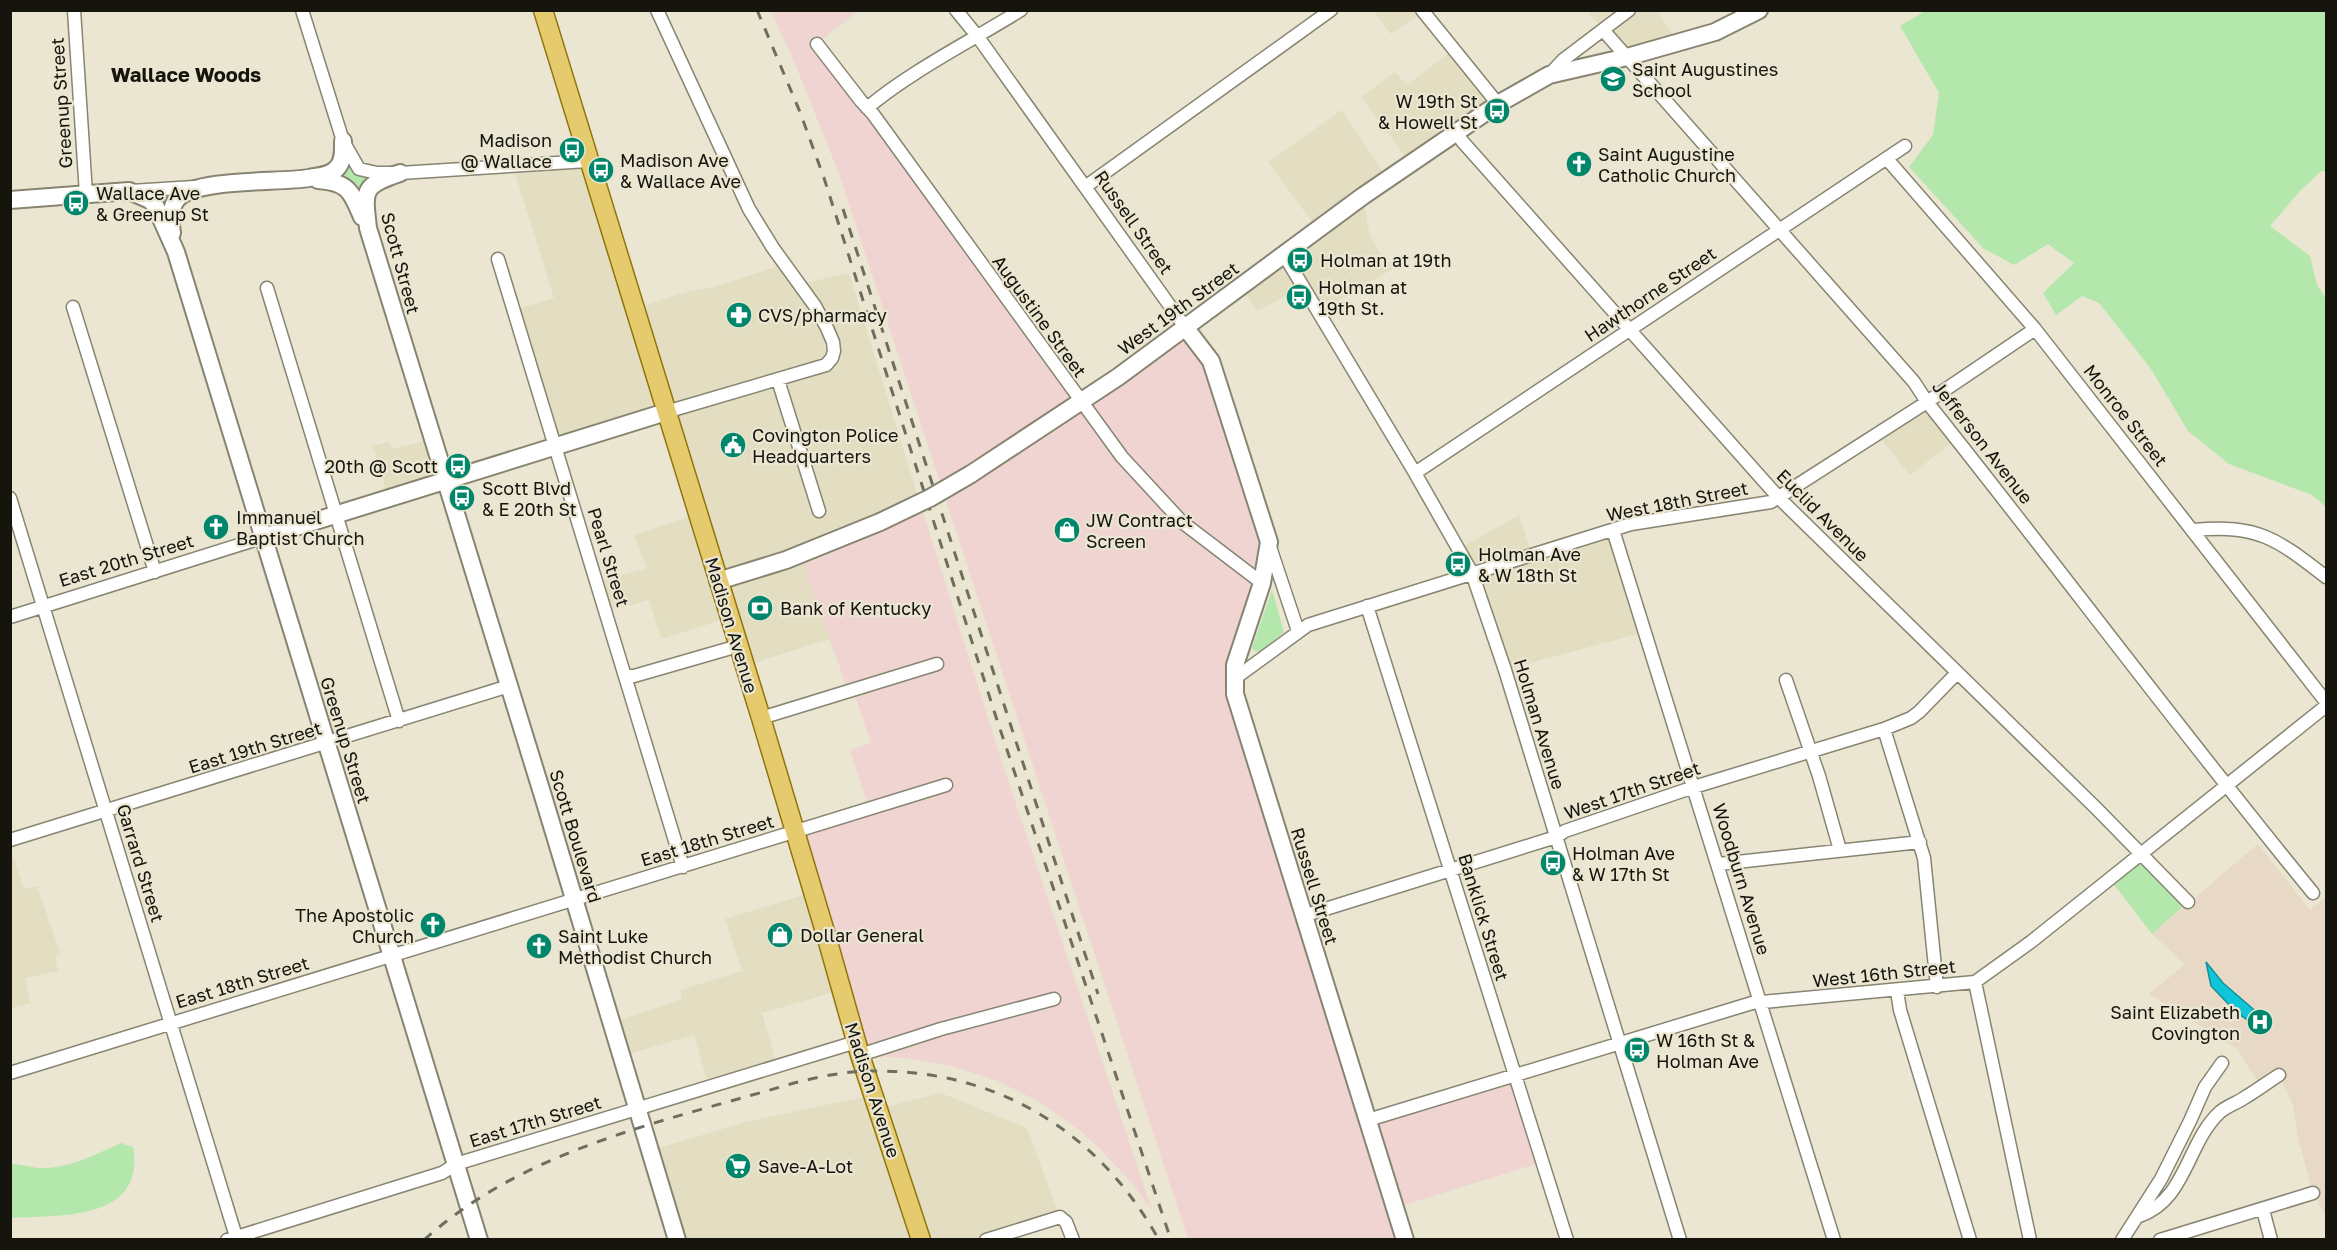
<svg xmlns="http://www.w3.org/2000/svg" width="2337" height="1250" viewBox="0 0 2337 1250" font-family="'Golos Text',sans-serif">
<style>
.built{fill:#e3dec2}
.industrial{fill:#efd4d2}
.medical{fill:#e7d9c6}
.green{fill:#b4e7ac}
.water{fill:#0fc6d8;stroke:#11919b;stroke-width:1.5}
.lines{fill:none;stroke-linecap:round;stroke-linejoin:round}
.street-casing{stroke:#878471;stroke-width:15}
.secondary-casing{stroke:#878471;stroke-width:20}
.primary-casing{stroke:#92740d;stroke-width:21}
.street{stroke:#fff;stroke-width:12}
.secondary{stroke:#fff;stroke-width:16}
.primary{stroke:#e6cb6e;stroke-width:18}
.rail{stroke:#6f6d60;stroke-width:3;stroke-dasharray:10 10;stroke-linecap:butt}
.secondary-bridge-casing{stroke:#878471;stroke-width:20;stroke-linecap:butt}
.secondary-bridge{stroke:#fff;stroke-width:16}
.labels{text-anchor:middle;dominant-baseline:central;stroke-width:4.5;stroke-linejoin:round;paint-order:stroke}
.poi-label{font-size:18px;fill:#15140d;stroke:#eae6d2;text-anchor:start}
.street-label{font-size:18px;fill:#15140d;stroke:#eae6d2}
.neighbourhood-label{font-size:20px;font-weight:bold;fill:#15140d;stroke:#eae6d2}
</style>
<rect width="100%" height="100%" fill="#eae6d2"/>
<path class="built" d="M1422,10l1,2 -32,22 -18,-23z
M1587,11h70l22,32 -52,14z
M1453,50l45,54 -88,59 -49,-66 34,-25 12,13z
M1342,110l46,69 -25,17 7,40 9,16 17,15 -77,45 -16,-25 -46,24 -16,-25 77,-56 -50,-68z
M588,161l46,148 56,-18 20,-3 75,-24 15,20 49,-11 71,230 -119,52 29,84 -86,27 -15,-48 -68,21 -12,-39 -43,12 -9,-30 50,-14 -13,-33 63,-21 -31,-102 -110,33 -42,-135 40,-12 -41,-131z
M1927,402l30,37 -47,36 -33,-41z
M433,439l12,41 -57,18 -15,-52 16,-4 3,7z
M1519,515l13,40 81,-25 32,102 -140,38 -46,-121z
M10,846l14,43 13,-3 24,69 -6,2 3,14 -33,7 5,25 -19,5z
M813,892l28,98 -79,23 15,53 -68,21 -15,-52 -72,21 -10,-33 70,-24 -2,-9 62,-19 -17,-52z
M941,1093l86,35 33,89 -49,16 3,6h-337l-28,-88 96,-29 128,-27 5,14z"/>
<path class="industrial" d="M771,11h87l-40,32 262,357 105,-73 15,17 69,198 -35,137 133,440 148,-43 27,86 -147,46 10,31h-217l-350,-1068 -44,-110z
M920,503l82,259 150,448 -20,-27 -33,-35 -17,-16 -42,-30 -42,-21 -47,-15 -38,-7 -53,-4 -66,-224 75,-23 -19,-58 21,-7 -18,-53 -5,1 -48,-136z"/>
<path class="medical" d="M2258,844l52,66 16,-13v320l-13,-24 -15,-55 -5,-33 -14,-30 -18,12 -24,-38 -88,-55 36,-30 -33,-30z"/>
<path class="green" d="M1927,10l399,1v160h-5l-22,21 -29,34 40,30 7,29 9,13v209l-14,-12 -83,-31 -41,-33 -37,-62 -52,-66 -17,-7 -26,19 -13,-22 31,-30 -26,-19 -34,21 -31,-17 -74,-81 24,-32 6,-42 -39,-67z
M352,159l25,14 -12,27 -37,-25z
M1272,590l12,42 -23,19h-6l-3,-3z
M2140,853l48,49 -36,32 -43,-56z
M121,1143l12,4c13,74 -73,68 -122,71v-54c9,0 18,3 28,4 30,1 55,-13 82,-25z"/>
<path class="water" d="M2206,962l17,21 44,38 -17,1 -15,-11 -24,-25z"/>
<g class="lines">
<defs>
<path id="street" d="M74,10l12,184
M302,10l41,131 16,28 18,4h23l188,-12
M657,10l92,199 24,39 42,58 12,22 6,14 1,9 -2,7 -6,7 -160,47
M956,10l22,27 207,290
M1422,10l76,94
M1603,30l311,352 13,20c130,163 254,330 386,491
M817,44l44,57 12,13 249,343 60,65 80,61
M1549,75l14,-15 66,-50
M867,108c44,-37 104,-67 154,-98
M1456,131l6,10 317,357 318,311 91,93
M1887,159l148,170 291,373
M1085,187l246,-177
M131,191l63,-4
M1284,255l131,218 57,100 33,97 175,570
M498,259l185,608
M267,288l132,433
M73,307l82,265
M778,380l41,131
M1415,473l490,-327
M10,498l227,742
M1613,530l221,710
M2194,530c64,-6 83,9 132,47
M1269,544l29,87
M1367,606l200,634
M10,617l254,-80
M626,676h8l104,-30
M1234,679l74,-54 323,-101 140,-22 156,-100 108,-73
M1786,680l33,96 21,74
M761,718l176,-54
M1884,729l40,129 13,129
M10,840l499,-154
M1719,864l201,-22
M1303,916l253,-79 9,-6 129,-44 190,-58 27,-11 8,-6 38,-39
M1975,982l55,258
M1897,991l3,19 70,230
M860,1055l81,-26 113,-30
M10,1073l936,-288
M1368,1120l384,-117 223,-21 57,-41 294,-235
M2263,1210l8,30
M2139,1216c47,-15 48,-74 81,-104 7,-6 17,-9 24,-14 12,-7 24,-16 35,-23
M227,1240l215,-67 14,-9 400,-122
M986,1240l74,-23 6,5 7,18
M2122,1240l39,-61 29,-58 15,-34 17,-24
M2160,1240l153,-47"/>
<path id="secondary" d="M400,173c-39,13 -36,18 -32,55l175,568 134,444
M318,180c29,2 33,10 44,37
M10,200l119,-9 21,9 5,5 21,47 303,988
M172,233c-2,-12 -3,-25 6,-35 21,-20 100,-15 131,-20 10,-2 22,-2 29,-11 6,-8 5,-17 5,-26
M1185,327l26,34 58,181 -7,41 -27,82v29l170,546
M971,474l147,-97 245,-181 135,-92 51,-29 78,-18 88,-25 44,-22
M264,537l402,-125
M718,581l68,-21 94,-38"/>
<path id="primary" d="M543,10l218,708 65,217 34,120 61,185"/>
</defs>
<use href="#street" class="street-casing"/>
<use href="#secondary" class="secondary-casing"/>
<use href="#primary" class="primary-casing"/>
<use href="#street" class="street"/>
<use href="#secondary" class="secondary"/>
<use href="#primary" class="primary"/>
<path class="rail" d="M757,10l43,102 24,66 172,539 175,523
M843,209l255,785
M424,1240c102,-92 242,-119 370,-157 28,-7 57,-13 86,-12 122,1 220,63 279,169"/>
<defs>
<path id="secondary-bridge" d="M880,522l50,-24 41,-24"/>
</defs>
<use href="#secondary-bridge" class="secondary-bridge-casing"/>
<use href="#secondary-bridge" class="secondary-bridge"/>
</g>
<defs>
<symbol id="school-disc" viewBox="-11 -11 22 22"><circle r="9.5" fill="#00866a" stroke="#eae6d2"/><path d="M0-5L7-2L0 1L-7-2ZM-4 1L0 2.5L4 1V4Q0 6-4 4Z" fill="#fff"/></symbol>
<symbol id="bus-disc" viewBox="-11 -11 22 22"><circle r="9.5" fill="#00866a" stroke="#eae6d2"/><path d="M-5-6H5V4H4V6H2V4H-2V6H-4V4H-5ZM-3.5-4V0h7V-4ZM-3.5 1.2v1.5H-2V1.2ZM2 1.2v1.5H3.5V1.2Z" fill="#fff"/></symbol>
<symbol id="church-disc" viewBox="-11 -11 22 22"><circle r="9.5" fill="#00866a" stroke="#eae6d2"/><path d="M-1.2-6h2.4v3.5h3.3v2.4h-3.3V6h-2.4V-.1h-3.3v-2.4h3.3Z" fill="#fff"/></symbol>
<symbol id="pharmacy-disc" viewBox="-11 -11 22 22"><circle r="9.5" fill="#00866a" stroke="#eae6d2"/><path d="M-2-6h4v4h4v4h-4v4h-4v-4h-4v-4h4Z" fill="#fff"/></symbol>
<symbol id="civic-disc" viewBox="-11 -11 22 22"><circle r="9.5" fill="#00866a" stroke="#eae6d2"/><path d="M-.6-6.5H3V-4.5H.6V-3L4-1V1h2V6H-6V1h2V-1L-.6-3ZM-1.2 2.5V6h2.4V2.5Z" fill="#fff"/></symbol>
<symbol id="shop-disc" viewBox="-11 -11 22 22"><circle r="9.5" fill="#00866a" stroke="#eae6d2"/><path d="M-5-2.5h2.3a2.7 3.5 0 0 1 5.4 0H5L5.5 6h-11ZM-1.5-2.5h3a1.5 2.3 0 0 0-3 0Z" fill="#fff"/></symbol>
<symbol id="bank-disc" viewBox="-11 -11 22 22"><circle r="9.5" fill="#00866a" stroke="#eae6d2"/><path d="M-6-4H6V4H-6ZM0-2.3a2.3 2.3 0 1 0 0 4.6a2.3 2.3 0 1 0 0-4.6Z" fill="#fff"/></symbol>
<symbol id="hospital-disc" viewBox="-11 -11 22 22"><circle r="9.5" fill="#00866a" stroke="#eae6d2"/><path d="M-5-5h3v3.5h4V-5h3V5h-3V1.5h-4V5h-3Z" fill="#fff"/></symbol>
<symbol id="supermarket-disc" viewBox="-11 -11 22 22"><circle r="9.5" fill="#00866a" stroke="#eae6d2"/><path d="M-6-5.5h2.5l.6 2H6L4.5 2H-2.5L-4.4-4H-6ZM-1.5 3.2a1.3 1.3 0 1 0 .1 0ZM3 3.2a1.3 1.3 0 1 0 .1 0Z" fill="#fff"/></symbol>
</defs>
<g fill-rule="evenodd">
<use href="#school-disc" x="1598" y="64" width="30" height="30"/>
<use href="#bus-disc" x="1482" y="96" width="30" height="30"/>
<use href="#bus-disc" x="557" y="135" width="30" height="30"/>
<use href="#church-disc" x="1564" y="149" width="30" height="30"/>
<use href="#bus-disc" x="586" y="155" width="30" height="30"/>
<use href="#bus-disc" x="61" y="188" width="30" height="30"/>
<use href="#bus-disc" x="1285" y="245" width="30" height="30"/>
<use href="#bus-disc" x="1284" y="282" width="30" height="30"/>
<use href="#pharmacy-disc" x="724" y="300" width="30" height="30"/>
<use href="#civic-disc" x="718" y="430" width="30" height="30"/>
<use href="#bus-disc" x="443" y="451" width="30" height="30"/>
<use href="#bus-disc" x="447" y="483" width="30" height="30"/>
<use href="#church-disc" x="201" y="512" width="30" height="30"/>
<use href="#shop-disc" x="1052" y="515" width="30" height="30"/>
<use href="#bus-disc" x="1443" y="549" width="30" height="30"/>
<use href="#bank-disc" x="745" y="593" width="30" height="30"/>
<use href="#bus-disc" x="1538" y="848" width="30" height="30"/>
<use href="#church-disc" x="418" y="910" width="30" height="30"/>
<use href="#shop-disc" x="765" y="920" width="30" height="30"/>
<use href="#church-disc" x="524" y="931" width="30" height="30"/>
<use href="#hospital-disc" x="2245" y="1007" width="30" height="30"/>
<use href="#bus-disc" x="1622" y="1035" width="30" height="30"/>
<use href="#supermarket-disc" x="723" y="1151" width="30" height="30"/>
</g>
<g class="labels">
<g class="poi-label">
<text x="1632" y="69">Saint Augustines<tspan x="1632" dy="21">School</tspan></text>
<text x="1478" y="101" text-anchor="end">W 19th St<tspan x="1478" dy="21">&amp; Howell St</tspan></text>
<text x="552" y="140" text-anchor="end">Madison<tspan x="552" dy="21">@ Wallace</tspan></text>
<text x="1598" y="154">Saint Augustine<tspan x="1598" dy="21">Catholic Church</tspan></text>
<text x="620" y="160">Madison Ave<tspan x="620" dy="21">&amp; Wallace Ave</tspan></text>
<text x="96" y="193">Wallace Ave<tspan x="96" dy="21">&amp; Greenup St</tspan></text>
<text x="1320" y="260">Holman at 19th</text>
<text x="1318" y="287">Holman at<tspan x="1318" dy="21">19th St.</tspan></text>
<text x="758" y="315">CVS/pharmacy</text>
<text x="752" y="435">Covington Police<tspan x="752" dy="21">Headquarters</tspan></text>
<text x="438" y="466" text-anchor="end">20th @ Scott</text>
<text x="482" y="488">Scott Blvd<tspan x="482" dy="21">&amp; E 20th St</tspan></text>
<text x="236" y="517">Immanuel<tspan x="236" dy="21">Baptist Church</tspan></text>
<text x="1086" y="520">JW Contract<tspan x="1086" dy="21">Screen</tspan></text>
<text x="1478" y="554">Holman Ave<tspan x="1478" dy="21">&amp; W 18th St</tspan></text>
<text x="780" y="608">Bank of Kentucky</text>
<text x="1572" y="853">Holman Ave<tspan x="1572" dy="21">&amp; W 17th St</tspan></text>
<text x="414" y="915" text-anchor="end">The Apostolic<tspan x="414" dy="21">Church</tspan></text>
<text x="800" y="935">Dollar General</text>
<text x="558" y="936">Saint Luke<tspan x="558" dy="21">Methodist Church</tspan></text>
<text x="2240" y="1012" text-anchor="end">Saint Elizabeth<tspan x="2240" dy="21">Covington</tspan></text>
<text x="1656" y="1040">W 16th St &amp;<tspan x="1656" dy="21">Holman Ave</tspan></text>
<text x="758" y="1166">Save-A-Lot</text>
</g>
<g class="street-label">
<text transform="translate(61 103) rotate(-94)">Greenup Street</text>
<text transform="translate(1134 222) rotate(55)">Russell Street</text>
<text transform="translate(401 263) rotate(75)">Scott Street</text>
<text transform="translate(1650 294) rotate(-34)">Hawthorne Street</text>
<text transform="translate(1178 308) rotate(-36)">West 19th Street</text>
<text transform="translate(1040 316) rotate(54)">Augustine Street</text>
<text transform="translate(2126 415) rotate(52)">Monroe Street</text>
<text transform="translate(1983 442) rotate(52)">Jefferson Avenue</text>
<text transform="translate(1677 501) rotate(-11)">West 18th Street</text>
<text transform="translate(1823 515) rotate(45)">Euclid Avenue</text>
<text transform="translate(609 557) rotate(73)">Pearl Street</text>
<text transform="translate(126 560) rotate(-17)">East 20th Street</text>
<text transform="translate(732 625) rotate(73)">Madison Avenue</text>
<text transform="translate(1540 724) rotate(73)">Holman Avenue</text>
<text transform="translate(346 740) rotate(73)">Greenup Street</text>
<text transform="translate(255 747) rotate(-17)">East 19th Street</text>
<text transform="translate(1632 790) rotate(-19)">West 17th Street</text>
<text transform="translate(576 836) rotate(73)">Scott Boulevard</text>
<text transform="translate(707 840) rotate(-17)">East 18th Street</text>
<text transform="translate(141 863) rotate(73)">Garrard Street</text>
<text transform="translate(1742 879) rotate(73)">Woodburn Avenue</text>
<text transform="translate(1315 886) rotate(73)">Russell Street</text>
<text transform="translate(1484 917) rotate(73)">Banklick Street</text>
<text transform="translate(1884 973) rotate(-6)">West 16th Street</text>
<text transform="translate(242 982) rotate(-17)">East 18th Street</text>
<text transform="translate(873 1090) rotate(72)">Madison Avenue</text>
<text transform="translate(535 1121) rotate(-17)">East 17th Street</text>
</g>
<g class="neighbourhood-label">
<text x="186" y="74">Wallace Woods</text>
</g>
</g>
<rect width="2337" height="1250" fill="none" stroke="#15140d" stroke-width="24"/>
</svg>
